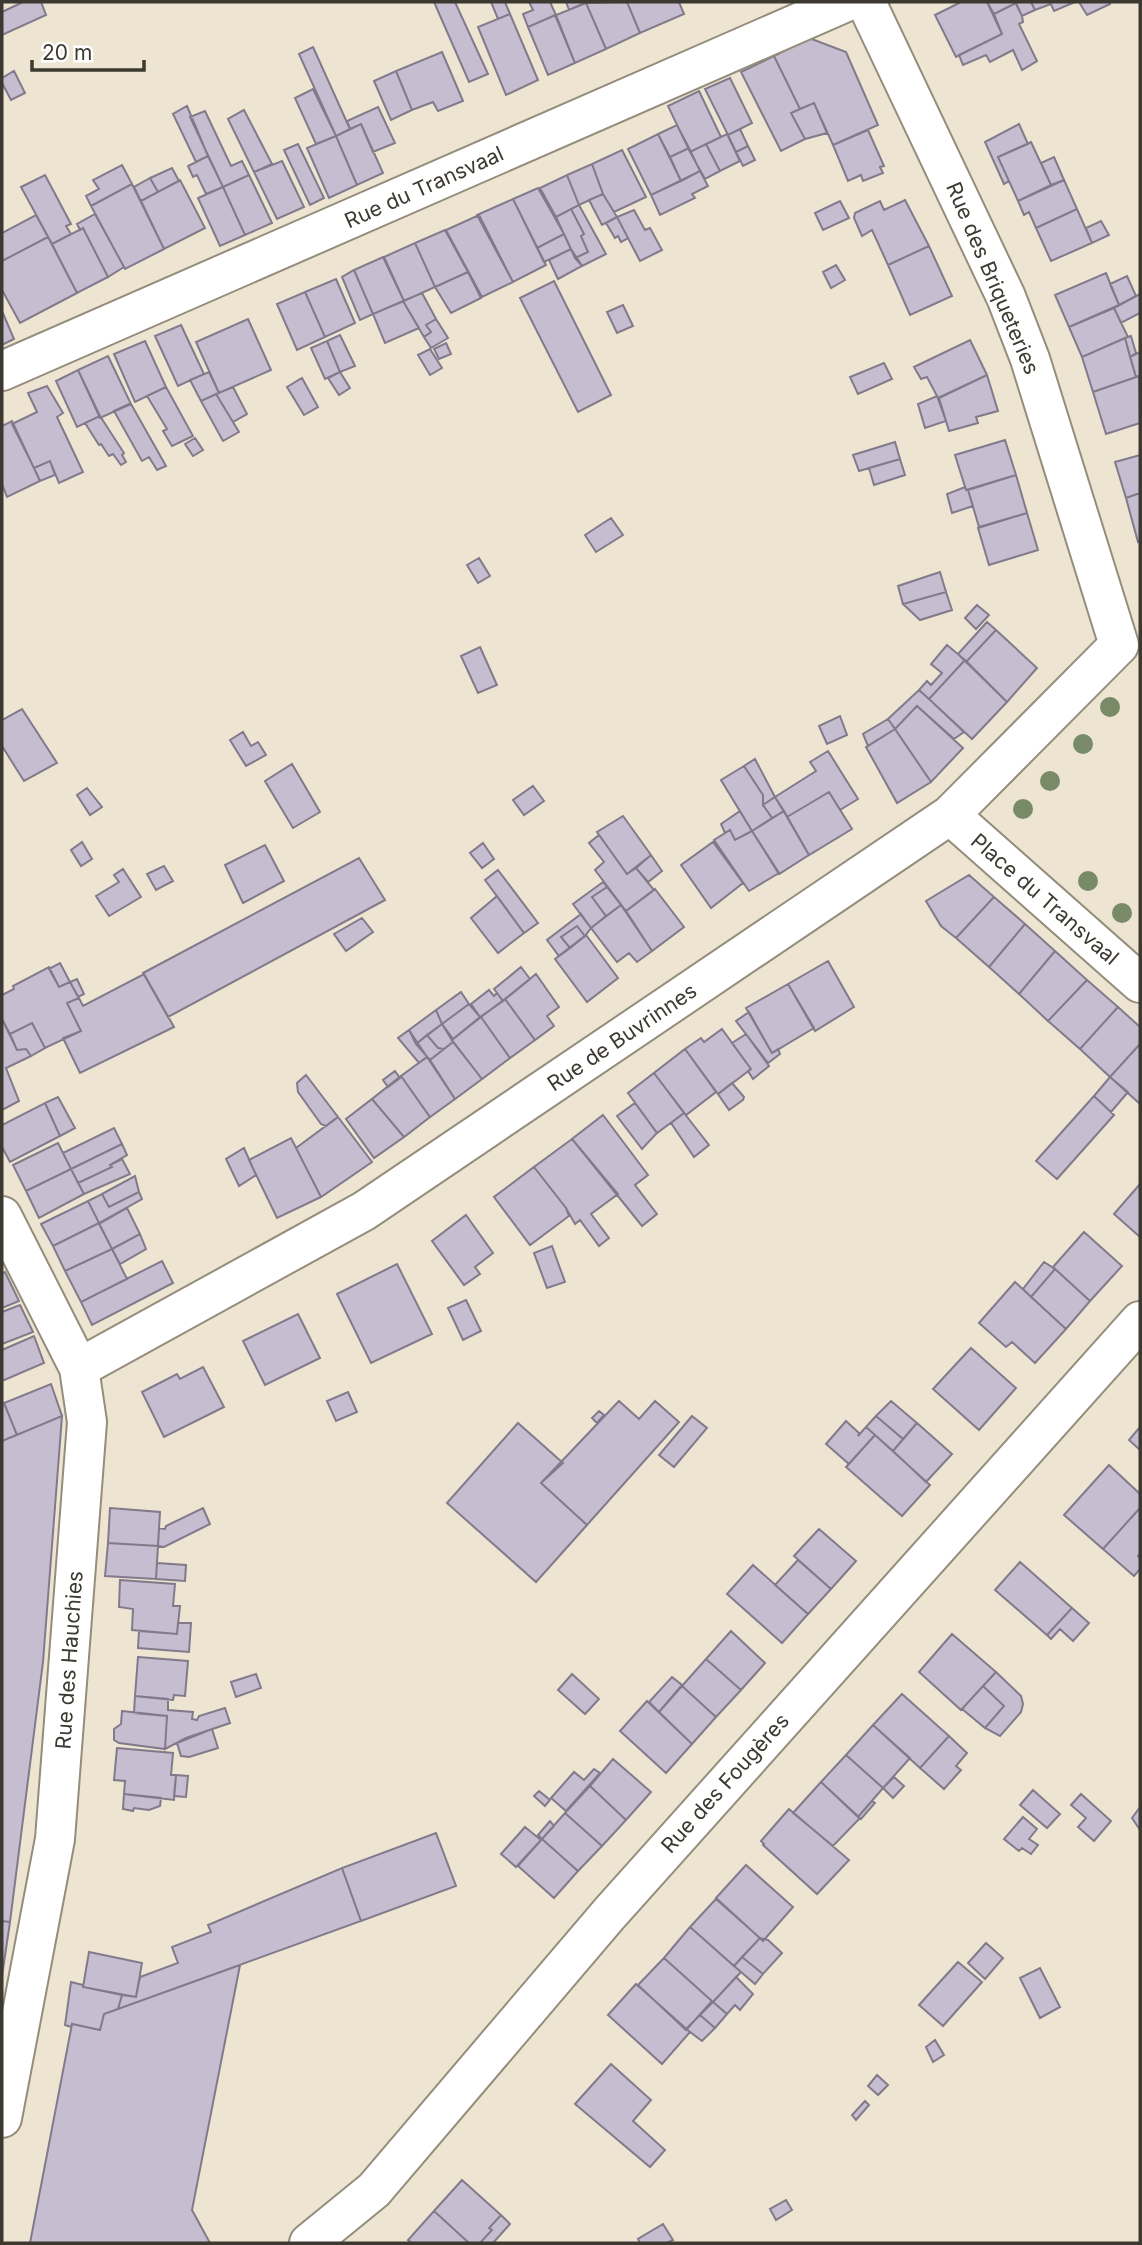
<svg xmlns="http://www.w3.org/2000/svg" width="1142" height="2245" viewBox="0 0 1142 2245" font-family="Inter,sans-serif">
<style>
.building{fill:#c6bed0;stroke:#827a8b;stroke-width:2}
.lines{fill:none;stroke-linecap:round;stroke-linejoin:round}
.minor-casing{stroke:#958d7c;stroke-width:42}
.minor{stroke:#fff;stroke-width:38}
.tree{fill:#788a68}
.labels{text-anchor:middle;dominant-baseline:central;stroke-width:5;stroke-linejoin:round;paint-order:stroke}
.street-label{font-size:21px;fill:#3c3931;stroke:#fff}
</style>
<rect width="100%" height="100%" fill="#ede4d2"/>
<path class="building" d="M23,2h18l5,13 -44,20v-23z
M434,2h21l33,72 -19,8z
M491,2h14l5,12 -12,5z
M529,2h21l6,13 -28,12 -5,-13 10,-4z
M566,2h21l-18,8z
M627,2h52l5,12 -44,19z
M627,2l13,31 -34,16 -20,-46z
M961,2h26l15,32 -46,23 -21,-42z
M987,2h28l1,1 -22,11z
M1015,2h16l4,8 -13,6z
M1031,2h19l1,2 -16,6z
M1050,2h25l-21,9z
M1079,2h30l1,2 -23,11z
M586,3l20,46 -31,14 -19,-48z
M1016,3l6,13 1,6 -4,2 18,37 -15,9 -9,-20 -23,12 -4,-7 -23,10 -4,-10 43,-21 -8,-20z
M510,14l28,66 -32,15 -28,-68z
M555,15l20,48 -27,12 -20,-48z
M809,38l37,14 32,73 -45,20 -19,-42 -14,6 -26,-53z
M313,47l37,82 -14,7 -37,-82z
M442,52l21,49 -25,10 -5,-9 -21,8 -16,-39z
M774,56l26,53 -9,4 14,26 -24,12 -40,-79z
M14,71l11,22 -14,7 -9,-17v-5z
M396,71l16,39 -21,10 -17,-39z
M730,78l22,45 -24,12 -23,-46z
M313,89l23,47 -20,8 -21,-46z
M699,91l22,46 -31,15 -22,-46z
M814,103l13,30 -22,6 -14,-26z
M187,106l21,50 -12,6 -23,-48z
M378,107l17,36 -22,9 -12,-28 -11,5 -3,-8z
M244,110l28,54 -18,8 -26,-53z
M205,111l26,55 11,-5 7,14 -26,12 -33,-70z
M361,124l22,49 -26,12 -21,-49z
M1019,124l9,20 -30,13 11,24 -5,3 -19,-42z
M677,125l12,23 -19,9 -12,-23z
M740,129l8,17 -12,6 -8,-17z
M868,130l16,36 -4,1 3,6 -20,8 -2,-6 -13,6 -15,-36z
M658,134l23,47 -30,14 -23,-46z
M727,134l13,27 -20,10 -14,-27z
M336,136l21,49 -28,13 -22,-50z
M1031,142l20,43 -33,16 -20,-44z
M298,144l26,54 -14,7 -26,-55z
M706,144l14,27 -15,8 -15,-27z
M748,146l7,14 -12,6 -7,-14z
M689,148l11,23 -19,10 -11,-24z
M622,150l24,47 -32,15 -11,-18 -11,-30z
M208,156l15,31 -17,7 -9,-19 -4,2 -5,-11z
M1054,157l10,23 -13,5 -10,-22z
M282,161l22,46 -27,12 -23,-47z
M592,164l11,30 -24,11 -12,-30z
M122,165l10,19 -41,22 -5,-10 13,-7 -6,-9z
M172,168l7,13 -21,11 -8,-14z
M700,171l8,15 -16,8 3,4 -35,17 -9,-20z
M45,175l26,49 -5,2 5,8 -19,10 -31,-57z
M249,175l23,48 -27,12 -22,-48z
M567,175l12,30 -23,12 -16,-29z
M150,178l8,14 -17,9 -7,-14z
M180,180l25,48 -41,21 -23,-48z
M1064,180l13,29 -41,19 -7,-16 -5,3 -6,-14z
M132,184l32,65 -39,20 -34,-63z
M223,187l22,48 -25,11 -22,-48z
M538,188l26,46 -27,14 -24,-49z
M603,194l14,23 -15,8 -13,-25z
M513,199l33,66 -33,17 -36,-67z
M905,200l24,46 -41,19 -16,-35 -10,6 -8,-18 1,-5 25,-12 4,9z
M840,201l9,17 -26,12 -8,-17z
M579,205l27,49 -24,12 -7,-8 13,-6 -7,-16 3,-2 -13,-25z
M571,209l13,25 -3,2 7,16 -13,6 -19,-41z
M1077,209l15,34 -41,18 -15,-33z
M634,210l11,20 5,-2 12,22 -22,11 -23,-44z
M95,214l29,53 -16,10 -25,-49 -3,2 -3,-6z
M36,215l12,22 -46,24v-28z
M479,215l34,67 -31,15 -36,-67z
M617,217l11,21 -7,4 -3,-6 -3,2 -9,-15z
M1101,221l8,14 -17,8 -6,-15z
M83,228l25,49 -31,16 -25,-49z
M445,230l23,42 -33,15 -20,-44z
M564,234l7,15 -27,13 -7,-14z
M48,237l29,56 -57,30 -18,-33v-29z
M415,243l20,44 -31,14 -20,-44z
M929,246l23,50 -42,19 -22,-50z
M571,249l11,17 -24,13 -9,-19z
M383,257l21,44 -31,13 -19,-44z
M836,265l9,15 -14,8 -8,-16z
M354,270l19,44 -13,6 -18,-43z
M468,272l13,26 -30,15 -16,-26z
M1106,273l13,32 -50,22 -14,-32z
M1127,276l9,20 -17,9 -9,-21z
M336,279l19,44 -30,14 -20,-45z
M554,281l57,114 -33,17 -58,-114z
M305,292l20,45 -28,13 -20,-46z
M422,293l14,26 -10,6 5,7 -7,5 -21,-36z
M1140,294v19l-19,10 -7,-15z
M403,301l16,27 -34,15 -12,-29z
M623,305l10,21 -16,7 -10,-21z
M1114,308l14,29 -46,20 -13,-30z
M2,311l12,28 -12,6z
M248,319l23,51 -52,23 -23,-51z
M436,319l12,19 -17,10 -7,-11 7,-5 -5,-7z
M181,325l23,49 -26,12 -23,-50z
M340,335l15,31 -15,6 -13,-31z
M1131,336l5,17 -6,4 -5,-19z
M1125,338l11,39 -43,15 -11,-35z
M970,340l17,35 -49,23 -11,-21 -6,2 -7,-12z
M145,341l21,46 -31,15 -21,-48z
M327,341l13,31 -15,7 -14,-31z
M446,343l5,11 -12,5 -5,-10z
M430,349l12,19 -12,7 -12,-20z
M1140,352v25h-4l-6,-20z
M108,356l23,48 -31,14 -22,-48z
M884,363l8,16 -34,15 -8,-17z
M78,370l22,46 -23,11 -21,-46z
M209,372l10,21 -18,8 -11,-21z
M340,372l10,16 -11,7 -11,-17z
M987,375l11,36 -22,6 2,6 -29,8 -10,-33z
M1139,376l1,47 -34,11 -13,-42z
M302,378l16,29 -14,8 -17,-28z
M47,386l16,27 -6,4 26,55 -24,11 -9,-22 -16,7 -22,-44 25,-12 -9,-19z
M166,387l27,49 -21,10 -9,-15 4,-2 -20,-33z
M233,387l14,27 -14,8 -17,-28z
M216,394l23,38 -16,9 -22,-40z
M937,396l9,25 -21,7 -7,-24z
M129,404h2l35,62 -9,4 -8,-13 -7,4 -28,-50z
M100,416l24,37 -2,2 4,7 -5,3 -8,-11 -4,2 -8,-12 -2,1 -14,-22z
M12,421l28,60 -33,16 -5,-13v-58z
M195,438l8,12 -10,6 -8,-12z
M1005,440l11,35 -50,15 -11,-35z
M895,442l5,17 -41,12 -6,-16z
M1140,455v38l-14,5 -11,-36z
M900,459l5,16 -31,10 -5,-17z
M50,461l5,14 -15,6 -6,-13z
M1016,475l11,38 -48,14 -11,-37z
M965,487l1,3h2l5,16 -21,7 -5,-19z
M1140,493v48l-2,1 -12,-44z
M1027,513l11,37 -49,15 -11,-37z
M611,518l12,17 -27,17 -11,-17z
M479,558l11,18 -12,7 -11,-18z
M940,572l6,20 -43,12 -5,-18z
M946,592l6,18 -32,10 -17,-16z
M977,605l12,10 -13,14 -11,-11z
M987,622l9,8 -30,32 -8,-8z
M996,630l41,38 -30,34 -41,-40z
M947,645l18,15 -36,39 -10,-9 8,-9 4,4 11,-12 -11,-9z
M480,647l17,38 -19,8 -17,-37z
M965,660l42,42 -35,37 -43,-40z
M919,690l10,9 35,33 -10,7 -37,-33 -22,23 -7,-10z
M917,706l46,42 -32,34 -36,-53z
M22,709l35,54 -33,18 -22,-35v-26z
M840,716l7,19 -20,9 -8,-18z
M888,719l7,10 -27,17 -5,-12z
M895,729l36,53 -34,21 -31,-56z
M243,732l8,14 7,-4 8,13 -20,11 -16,-26z
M828,751l30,48 -18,11 -11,-18 -42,25 -12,-20 41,-26 -6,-9z
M755,759l20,38 -12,8v-10l-19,-29z
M292,764l28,48 -27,16 -28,-47z
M744,766l19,29v10l9,13 -20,13 -31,-51z
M533,786l11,15 -20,14 -11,-15z
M87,788l15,19 -12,8 -13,-20z
M829,792l23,37 -43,26 -22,-38z
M775,797l9,14 -12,7 -9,-13z
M740,811l12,20 -17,9 -5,-10 -5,3 -4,-9z
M784,811l25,44 -30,19 -27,-43z
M623,816l28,39 -24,19 -30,-42z
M730,830l5,10 17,-9 27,42 -30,18 -35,-51z
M599,835l28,39 9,-6 18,22 -28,21 -31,-41 9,-8 -15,-19z
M82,842l10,17 -11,7 -10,-16z
M713,842l30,41 -32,25 -30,-43z
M483,843l11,16 -12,9 -12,-15z
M265,845l19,36 -41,22 -18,-38z
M651,855l11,16 -14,11 -12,-14z
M359,858l26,42 -217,117 -25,-44z
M164,866l9,15 -17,9 -9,-16z
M123,869l18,28 -32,19 -13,-20 23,-14 -5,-7z
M498,870l40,53 -14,10 -39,-53z
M969,875l25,22 -38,41 -15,-12 -15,-25z
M603,882l4,5 -15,10 14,19 -15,12 -18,-24z
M607,887l14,18 -15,11 -14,-19z
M655,889l29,38 -32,24 -26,-40z
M497,896l27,37 -26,20 -27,-35z
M994,897l31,27 -36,43 -33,-29z
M621,905l31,46 -15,11 -8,-9 -12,9 -26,-34z
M581,914l10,14 -6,8 -8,-10 -16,11 9,11 -11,8 -12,-16z
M362,918l11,14 -27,19 -12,-17z
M1025,924l30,27 -36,43 -30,-27z
M577,926l8,10 -15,12 -9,-11z
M586,935l32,43 -31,24 -32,-43z
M1055,951l32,29 -39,41 -29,-27z
M828,961l26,46 -39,24 -27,-47z
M60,963l10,19 -11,5 -10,-18z
M49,967l10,20 11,-5 9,16 -12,5 14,28 -36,17 -13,-25 -22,11 -8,-15v-24l12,-6 -1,-3z
M521,967l9,12 -27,22 -9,-12z
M144,974l30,53 -94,46 -17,-35 18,-7 -14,-28 12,-5 4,8z
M536,974l23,33 -12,9 7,10 -19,14 -30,-41z
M77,979l7,15 -6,3 -8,-15z
M1087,980l31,27 -38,42 -32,-28z
M788,984l26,44 -42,25 -26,-45z
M489,990l5,6 3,-3 6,8 -23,16 -9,-13z
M461,992l8,12 -27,20 -6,-14z
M505,999l30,41 -25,18 -29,-41z
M469,1004l11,13 -27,22 -11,-15z
M1118,1007l22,20v17l-30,33 -30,-28z
M436,1010l6,14 -26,20 -7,-14z
M749,1012l23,41 6,-4 2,5 -12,9 -32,-42z
M481,1017l29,41 -28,21 -30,-39z
M2,1019l15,31 9,-1 5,7 -25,12 13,33 -17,9z
M32,1023l13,25 -14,8 -5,-7 -9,1 -7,-16z
M442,1024l11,18 -9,7 -6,-1 -11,-13z
M722,1029l29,40 -33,25 -33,-45 16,-11 3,4z
M409,1030l18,27 -8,6 -21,-25z
M746,1034l23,32 -16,13 -5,-8 3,-2 -19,-26z
M427,1035l11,13 6,1 -14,11 -14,-16z
M453,1042l29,37 -27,20 -25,-39z
M1140,1044v60l-30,-27z
M685,1049l31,43 -30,23 -32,-42z
M427,1057l28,42 -25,18 -29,-41z
M395,1071l5,7 -12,9 -5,-7z
M654,1073l30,40 -27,20 -29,-40z
M306,1075l32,42 -12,9 -5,-2 -23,-32 -1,-9z
M401,1076l29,41 -26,20 -32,-38z
M1110,1077l18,15 -17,20 -17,-16z
M732,1083l12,14 -1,3 -14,10 -11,-16z
M1094,1096l20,19 -57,64 -21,-18z
M58,1097l17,31 -15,8 -15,-33z
M372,1099l32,38 -30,21 -28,-39z
M45,1103l15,33 -50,26 -8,-15v-22z
M635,1103l22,30 -15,16 -25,-33z
M684,1113l25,32 -15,12 -23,-34z
M603,1115l45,60 -13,10 22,29 -15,12 -70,-87z
M338,1117l34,45 -51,35 -25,-49z
M114,1128l8,16 -51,25 -8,-16z
M291,1138l30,59 -44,21 -28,-58z
M572,1139l46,55 -27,20 18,24 -10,8 -19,-26 -5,4 -9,-16 -32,-41z
M58,1143l13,26 -45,22 -13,-26z
M122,1144l5,11 -17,10 2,2 -34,16 -7,-14z
M244,1148l12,27 -17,11 -13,-27z
M122,1159l8,15 -46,20 -6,-11 34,-16 -2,-2z
M534,1167l32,41 3,8 -39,29 -36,-48z
M71,1169l13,25 -45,24 -13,-27z
M135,1176l4,16 -30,15 -7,-13z
M1140,1184v53l-26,-23z
M139,1192l3,7 -43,24 -11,-22 14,-7 7,13z
M88,1201l11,22 -46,23 -12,-22z
M127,1208l13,26 -28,15 -13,-25z
M466,1215l27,38 -18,14 5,7 -16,11 -32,-44z
M99,1223l13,26 -47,22 -12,-25z
M1084,1232l38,34 -32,35 -37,-34z
M140,1234l6,15 -26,15 -8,-15z
M552,1246l13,36 -18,6 -13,-35z
M112,1249l15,30 -46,23 -16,-31z
M162,1261l11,22 -81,42 -11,-23z
M1044,1262l11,7 -24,28 -8,-8z
M397,1264l35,70 -61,29 -34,-69z
M1055,1269l35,32 -24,28 -35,-32z
M5,1272l14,29 -17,7v-34z
M1015,1282l51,47 -31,34 -23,-21 -6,5 -27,-24z
M466,1300l15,31 -18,9 -15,-32z
M20,1305l13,27 -31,12v-32z
M298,1314l22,44 -55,27 -22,-44z
M34,1336l10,27 -42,18v-31z
M971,1348l45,40 -37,42 -46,-41z
M203,1367l21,40 -60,30 -22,-45 35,-18 3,5z
M51,1384l11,32 -45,19 -13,-32z
M348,1392l9,20 -21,9 -9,-20z
M619,1401l20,18 16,-18 24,21 -92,103 -46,-42z
M891,1401l26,22 -14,16 -27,-23z
M4,1403l13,32 -15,6v-37z
M599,1411l5,4 -7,8 -5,-5z
M62,1416l-19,246 -33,260 -8,-1v-480z
M692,1416l15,12 -33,39 -15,-12z
M876,1416l27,23 -10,12 -27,-24z
M846,1421l13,12 -1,3 8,-9 9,8 -26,29 -23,-20z
M518,1423l45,40 -22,20 46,42 -51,57 -89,-79z
M917,1423l35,31 -26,28 -33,-31z
M1140,1427v23l-11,-10z
M875,1435l55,50 -28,31 -56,-49z
M1109,1465l31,29v14l-37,41 -39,-34z
M110,1508l50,4 -2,34 -50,-3z
M203,1508l7,16 -46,23 -6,-1 1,-18 6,1 1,-3z
M1140,1508v45l-2,3 2,2v11l-6,7 -31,-27z
M819,1529l37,32 -25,28 -37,-33z
M108,1543l50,3 -2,33 -51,-3z
M798,1560l33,29 -23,25 -33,-29z
M1020,1562l52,46 -25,27 -52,-45z
M157,1563l29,2 -1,16 -29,-2z
M753,1565l55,49 -26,29 -55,-49z
M120,1580l55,4 -2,22h7l-3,28 -45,-4 1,-21 -14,-2z
M1072,1608l17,15 -16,18 -13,-12 -9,10 -4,-4z
M178,1623h13l-2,29 -51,-4 1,-17 38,3z
M731,1631l34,32 -24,27 -35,-31z
M952,1634l44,38 -35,38 -42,-38z
M138,1657l50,4 -3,35 -11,-1 -1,5 -38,-4z
M706,1659l35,31 -25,27 -34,-31z
M996,1672l25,24 2,8 -2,8 -21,24 -15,-8 19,-22 -21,-20z
M256,1674l5,14 -25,9 -5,-15z
M572,1674l27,25 -14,15 -27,-24z
M672,1677l10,8 -23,27 -10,-10z
M682,1686l34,31 -24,27 -33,-32z
M983,1686l21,20 -19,22 -23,-19z
M902,1694l47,42 -29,32 -47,-43z
M135,1696l33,3v11l25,2 -1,7 5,1 2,-4 26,-8 5,15 -44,15 -21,11 2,-33 -33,-3z
M647,1701l45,43 -26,29 -46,-42z
M122,1711l45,5 -2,33 -46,-6 -5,-3v-11l7,-5z
M873,1725l37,33 -27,30 -37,-33z
M212,1729l6,19 -29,9 -8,-1 -4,-13z
M949,1736l18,17 -11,13 5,4 -17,19 -24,-21z
M117,1748l56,5 -2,22h5l-2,25 -50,-6 1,-13 -11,-1z
M846,1755l37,33 -25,29 -37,-35z
M613,1759l38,33 -25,28 -36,-34z
M594,1769l6,4 -34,38 -15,-13 23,-26 10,8z
M176,1775l12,1 -2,21 -12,-1z
M894,1777l10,9 -11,12 -10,-10z
M821,1782l39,36 -27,28 -40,-33z
M590,1786l36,34 -24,26 -37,-33z
M1033,1790l27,24 -13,14 -27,-23z
M539,1791l11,9 -5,6 -11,-10z
M124,1794l37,4 -1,8 -11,4 -15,-2 -1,3 -10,-2z
M1081,1794l30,27 -17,20 -16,-14 8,-9 -15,-13z
M872,1801l3,2 -14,16 -3,-2z
M1140,1807v23l-8,-12z
M789,1809l60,51 -32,34 -54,-49 1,-1 -3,-3z
M565,1813l37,33 -24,25 -36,-32z
M1023,1817l14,12 -8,10 9,6 -7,9 -9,-6 -3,3 -15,-12z
M550,1821l4,5 -12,13 -4,-4z
M525,1827l16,13 -25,27 -15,-13z
M436,1833l20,53 -95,35 -19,-53z
M542,1839l36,32 -24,27 -36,-32z
M746,1865l47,42 -30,34 -47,-43z
M342,1868l19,53 -243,88 4,-14 14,2 4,-20 38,-14 -6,-16 39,-15 -3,-7z
M716,1899l44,39 -26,28 -44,-39z
M2,1921l8,1 -8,54z
M690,1927l51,45 -28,30 -49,-44z
M760,1938l8,2 14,13 -19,21 -21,-17z
M986,1943l17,15 -18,21 -17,-16z
M89,1952l53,11 -6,34 -53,-10z
M742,1957l21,17 -8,10 -21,-18z
M664,1958l48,43 -26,29 -48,-45z
M958,1962l24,20 -39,44 -24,-21z
M240,1965l-48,245 18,33h-180l42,-219 28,6 4,-16z
M1040,1968l20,39 -20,11 -20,-40z
M736,1977l17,17 -13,16 -5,-5 -8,9 -14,-12z
M71,1982l12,3v2l39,8 -4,14 -14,5 -4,16 -28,-6 -1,3 -6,-2z
M636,1984l54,48 -28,32 -54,-49z
M713,2002l14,12 -12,14 -15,-13z
M700,2015l15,13 -13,13 -16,-12z
M935,2040l9,15 -11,7 -7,-15z
M611,2064l40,36 -18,21 32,29 -15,17 -75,-63z
M877,2075l11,10 -10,10 -10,-9z
M865,2101l4,4 -13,15 -4,-5z
M462,2180l39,35 -12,13 3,2 -12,13h-11l-35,-32z
M786,2200l6,10 -16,10 -6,-11z
M434,2211l35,32h-57l-4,-3z
M501,2215l9,9 -17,19h-13l12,-13 -3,-2z
M663,2224l10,16 -6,3h-27l-2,-4z"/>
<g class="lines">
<defs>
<path id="minor" d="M866,2l140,295 24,62 89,286
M2,371l844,-369
M950,815l190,168
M2,1216l77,152 8,54 -32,417 -53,279
M79,1368l285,-157 586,-396 169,-170
M309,2243l65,-53 235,-276 531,-593"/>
</defs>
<use href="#minor" class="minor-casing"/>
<use href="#minor" class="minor"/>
</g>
<g class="tree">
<circle cx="1110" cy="707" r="10"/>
<circle cx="1083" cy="744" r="10"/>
<circle cx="1050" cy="781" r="10"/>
<circle cx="1023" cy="809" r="10"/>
<circle cx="1088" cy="881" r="10"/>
<circle cx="1122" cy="913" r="10"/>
</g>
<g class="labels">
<g class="street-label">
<text transform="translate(424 187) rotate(-24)">Rue du Transvaal</text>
<text transform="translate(993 278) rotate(67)">Rue des Briqueteries</text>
<text transform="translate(1045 899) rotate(41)">Place du Transvaal</text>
<text transform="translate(622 1037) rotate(-34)">Rue de Buvrinnes</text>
<text transform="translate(69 1660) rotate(-86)">Rue des Hauchies</text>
<text transform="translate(725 1783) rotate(-48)">Rue des Fougères</text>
</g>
</g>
<rect width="1142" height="2245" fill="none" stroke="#3c3931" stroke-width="7"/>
<path d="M32 60v10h112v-10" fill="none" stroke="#3c3931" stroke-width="3.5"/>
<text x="42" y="60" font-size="21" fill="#3c3931" stroke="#ffffff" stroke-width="5" paint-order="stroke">20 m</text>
</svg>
